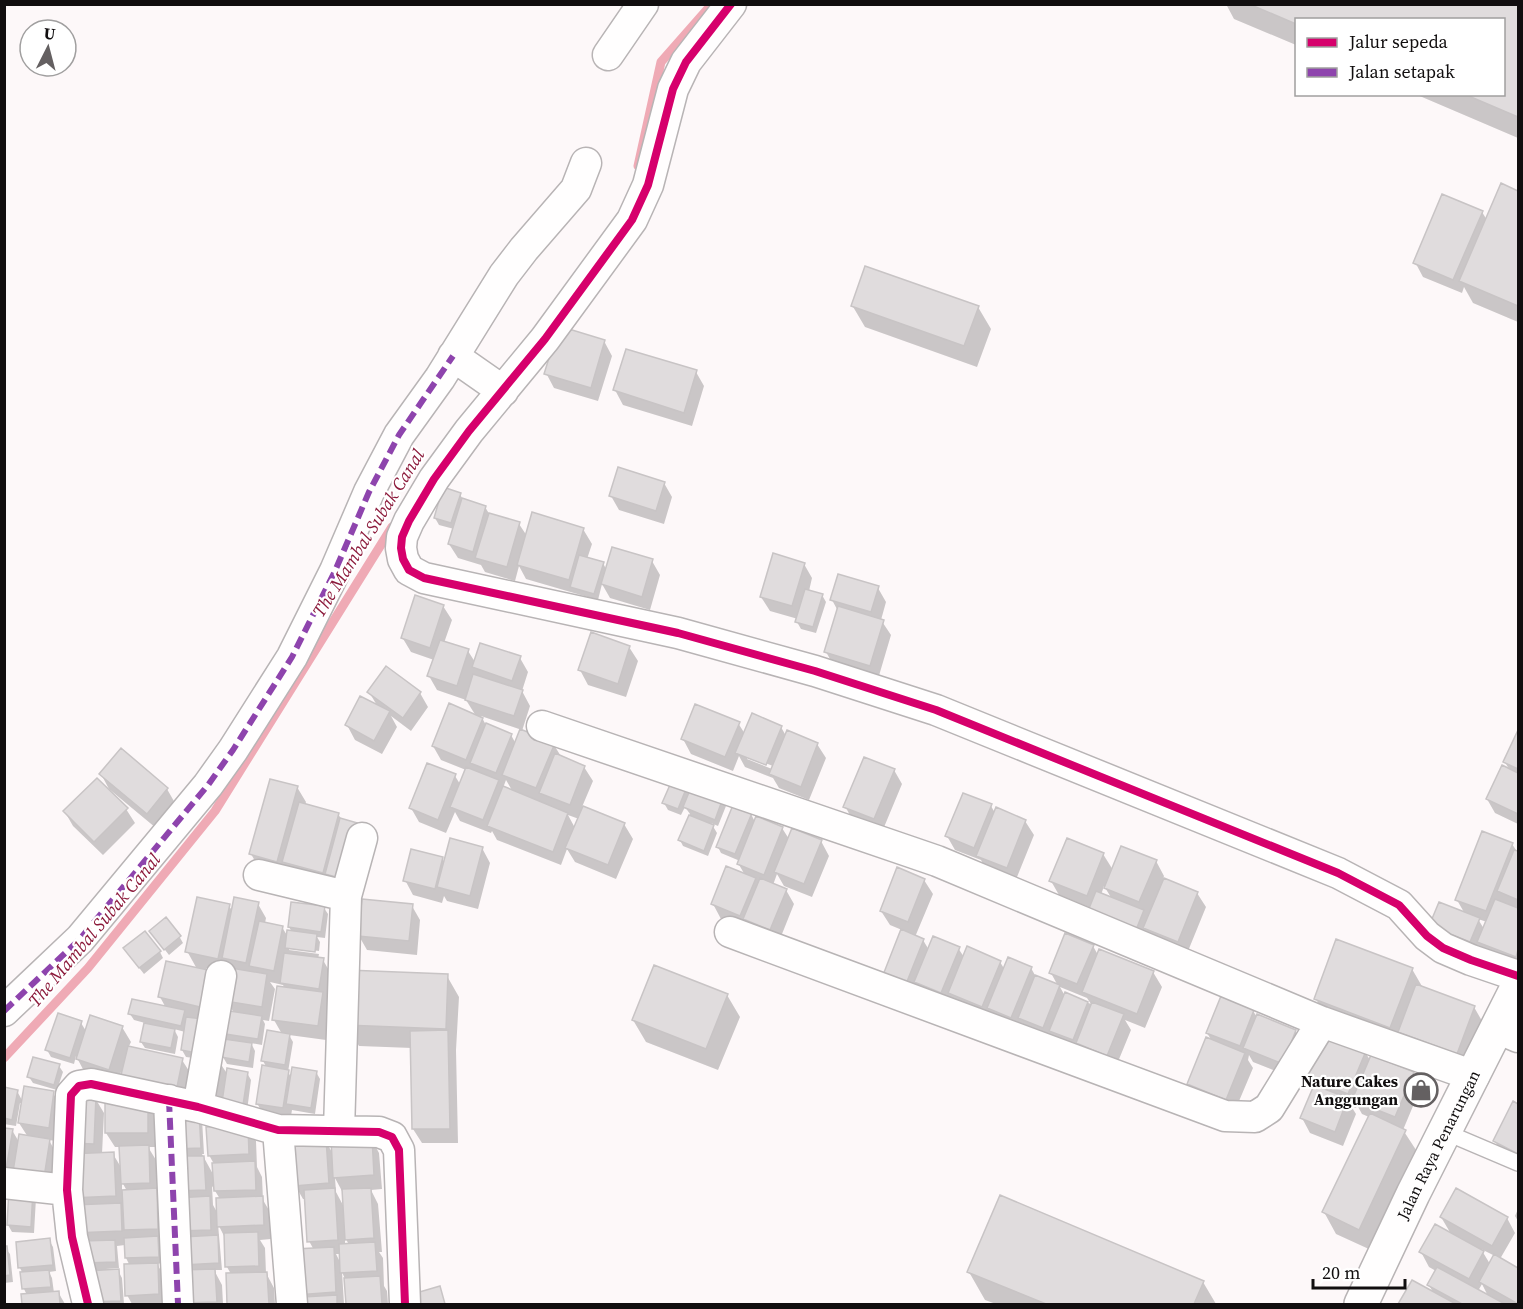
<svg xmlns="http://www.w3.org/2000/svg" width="1523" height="1309" viewBox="0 0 1523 1309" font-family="'Source Serif 4',serif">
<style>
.shadow{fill:#0003;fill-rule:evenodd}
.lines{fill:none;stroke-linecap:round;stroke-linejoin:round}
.stream{stroke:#efaab5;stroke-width:9}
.building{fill:#e0dcdd;stroke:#c8c4c5;stroke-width:1.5}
.service-casing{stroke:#b8b4b5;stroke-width:18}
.minor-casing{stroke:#b8b4b5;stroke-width:33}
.secondary-casing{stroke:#b8b4b5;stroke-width:36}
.service{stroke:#fffefe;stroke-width:15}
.minor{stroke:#fffefe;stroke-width:30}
.secondary{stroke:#fffefe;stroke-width:33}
.quiet{stroke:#8e44ad;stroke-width:6;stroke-dasharray:12 6;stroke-linecap:butt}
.cycleway-casing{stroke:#fff;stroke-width:11}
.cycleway{stroke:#d6006c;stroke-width:8}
.labels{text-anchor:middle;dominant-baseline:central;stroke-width:4.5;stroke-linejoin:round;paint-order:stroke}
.poi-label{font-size:16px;font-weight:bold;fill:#110e0f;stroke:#fff;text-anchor:end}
.street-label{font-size:16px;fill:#110e0f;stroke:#fff}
.water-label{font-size:18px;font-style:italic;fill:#8c1a3b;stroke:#fff}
</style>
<rect width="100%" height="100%" fill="#fdf8f9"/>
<path class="shadow" d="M1226,4h288l4,2v132l-103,-44h89v-74h-208v25l-62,-26z
M1502,185l16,7v130l-45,-19 -9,-16 -2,6 -39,-16 -8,-15 67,-50 5,8z
M852,305l126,2 13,22 -14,38 -112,-40z
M604,341l8,15 -14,45 -44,-13 -8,-15z
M696,372l8,14 -12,40 -69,-21 -8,-15z
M664,483l8,14 -8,27 -45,-14 -8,-14z
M460,494l3,6 22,7 5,8 29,9 8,12 56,-7 9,15 -5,15 16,4 3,6 46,-8 8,14 -10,35 -40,-12 -8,-14 -4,16 -72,-21 -7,-13 -4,15 -30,-9 -4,-7 -23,-7 -9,-14 5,-15 -15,-4 -4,-7z
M804,564l8,14 -3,13 13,4 4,7 -10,31 -15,-4 -4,-7 1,-3 -28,-8 -9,-14z
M878,588l8,14 -5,18 10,15 -13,44 -44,-13 -8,-14 12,-41 -6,-11z
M443,606l9,14 -8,23 24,8 7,11 45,-4 8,14 -6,19 8,15 -8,25 32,14 8,13 22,9 9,14 -11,26 42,17 9,15 -17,40 -41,-17 -8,-13 -6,16 -64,-25 -5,-9 -1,2 -31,-12 -5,-9 -9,21 -27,-11 -8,-14 44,-32 5,8 6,-14 -25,-10 -8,-14 43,-30 -10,-16 -29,-10 -8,-14 5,-16 -23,-8 -9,-15zM481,716l41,14 -6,14 -5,-9 -25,-10zM506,780l7,12 -10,-4zM568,815l11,4 -4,9z
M629,647l9,14 -12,36 -38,-12 -8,-15z
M369,692l51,1 8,14 -17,24 -20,-15 6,11 -15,27 -27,-14 -8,-15 31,-18z
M738,723l7,11 36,-7 5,9 31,8 9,14 -17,42 -30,-12 -6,-10 -28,-11 -6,-11 -6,15 -42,-17 -8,-15zM747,756l26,10 -1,3 -25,-10z
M1518,733v91l-23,-11 -8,-14 23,-28 -5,-9z
M121,750l46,39 8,14 -19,25 -47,-39 -8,-15z
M894,770l8,14 -20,48 -29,-11 -8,-15z
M687,785l35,15 4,6 -8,20 -7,-3 6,10 -9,23 -25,-10 -3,-6 10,-26 -5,-7 -4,8 -13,-5 -4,-7z
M297,787l9,15 -1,3 33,9 4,6 12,73 -95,-25 -8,-14z
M991,806l4,7 30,8 9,14 -19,47 -29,-12 -5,-10 -26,-10 -8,-14z
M126,809l9,14 -32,32 -30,-29 -8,-14z
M751,814l4,8 27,6 7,11 32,2 8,15 -17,41 -28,-11 -7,-12 -4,11 13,5 8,14 -16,40 -57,-25 -8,-15 32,-29 -7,-12 2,-2 -19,-8 -3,-6z
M1512,844l6,9v116l-31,-12 -5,-10 -3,8 -40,-15 26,-26 -8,-14zM1478,919l9,3 -3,7z
M482,848l8,15 -12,46 -31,-8 -3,-5 -2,7 -29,-8 -8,-15 37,-22 3,5z
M1103,854l10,16 43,-9 8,15 -1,3 34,14 9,14 -20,49 -95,-48 -32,-13 -8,-14zM1104,886l8,13 -11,-4z
M924,880l9,14 -18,43 8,3 6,10 29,-2 6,9 36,5 5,8 26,-2 5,9 22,9 -7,-13 42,-27 5,9 55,17 9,15 -17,41 -20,-8 6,10 -16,39 -56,-24 -6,-9 -2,6 -24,-10 -5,-9 -3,8 -126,-42 9,-59 -12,-5 -9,-14zM1060,987l27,11 4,6 -26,-10v2z
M258,904l8,14 -1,5 17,4 6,10 4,-5 -3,-5 35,-19 4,6 -3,24 -8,-1 3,5 -1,9 -30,-4v3l30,4 -1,5 5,1 8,14 -4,29 3,5 -4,32 -37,-5 4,7 -5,30 3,5 25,-5 4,7 -5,35 -23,-4 -2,12 -25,-4 -8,-15 10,-35 -4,-7 19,-27 -8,-14 11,-31 -2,-4 -13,-3 5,7 -6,32 -6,-1 2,4 -3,21 -11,-2 4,8 -2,17 -26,-4 -4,-7 -2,-24 13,-20 -7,-12 -1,-28 -20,-5 9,18 -14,73 -15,-2 -4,-7 3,-18 -11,-3 4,8 -3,17 -30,-6 -4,-6 4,-19 -11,-3 -4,-6 36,-6 -6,-11 37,-28 -10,-18 42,-45 4,6z
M412,906l8,14 -3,35 -50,-5 -8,-14z
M151,932l28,4 4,7 -14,12z
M160,952l3,6 -19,16 -15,-19z
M1412,969l11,19 51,19 8,14 -17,46 -137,-46 -12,-22z
M447,976l12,21 -3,53 2,93h-36l-9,-14 -1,-81 -53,-2 -13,-22z
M727,995l13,22 -22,53 -72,-28 -13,-22z
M1253,1011l4,6 38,14 8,14 -12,32 -38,-15 -4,-7 -1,5 5,8 -19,45 -37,-14 -8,-15 23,-43 -5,-8z
M81,1023l5,8 36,-4 9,15 -3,6 54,12 9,14 -6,27 -54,-11 -10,-18 -4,11 -32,-10 -9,-17 -2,8 -23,-7 -4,-7z
M1365,1052l5,8 42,13 9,14 -18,43 15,23 -47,97 -35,-16 -12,-22 45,-95 -7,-3 -5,-9 -1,3 -5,-2 5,8 -13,32 -33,-13 -8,-15 12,-29 -7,-12z
M208,1064l14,2 6,9 19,-2 4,7 -4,31 -20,-3 -5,-10 -2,7 -14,-2z
M59,1066l4,6 -6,18 -24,-7 -4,-6z
M4,1089l13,2 6,11 30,-9 8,14 -5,34 -7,-1 8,15 -6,42 -15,1 -2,35 -22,-1 -4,-7 2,-37 -6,-1v-58l8,1 7,12 9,-5 -9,-14 4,-20h-3l-4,23 -12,-2z
M95,1098l9,15 -2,41h11l9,15 -1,-22h-6l-9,-14v-32l41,-1 8,14 1,33h-8l8,13 1,33 7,11 -2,59 -5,1 9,15 1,25h-35l-5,-9 3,-29 -4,-8 -1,-13 -8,1 2,22 -13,1v2h12l4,7 2,26h-33l-20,-149zM122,1182l5,9h-5z
M1514,1103l4,3v57l-15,-8 -8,-14z
M202,1119l2,35h-2l12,22v-12l-5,-9 38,-28 9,14 1,26 5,10 1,23 7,12 1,27 -11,1 5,8 1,25 8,15 1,16h-46l-2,-29 4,-1 -4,-7 -2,-29 -7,-14 4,46h-8l8,15 1,19h-38l-9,-156zM212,1186l8,13 -2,15 -5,-9z
M371,1138l8,15 3,36 -11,1 7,14 4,48h-3l4,6 1,28 3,5 1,13h-41l-2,-25 -3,-7 2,32h-40l10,-54 -5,-9 -3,-42h-3l-8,-14 30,-45 8,14zM335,1178l8,15 1,14 -8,-15zM345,1237l4,8h-4zM336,1254h5v10z
M1518,1209v12l-3,-5z
M1441,1217l66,1 8,15 -15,26 18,10v35h-118l12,-22 22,12 -5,-9 7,-14 -7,-4 -8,-15 30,-18zM1481,1249l14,7 -5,8zM1482,1284l7,14 -11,-7z
M49,1240l4,7 3,24 -7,1 3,6 2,15 4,-1 7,12h-41l-1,-9h4l-3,-6 -1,-15 -3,-6 -3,-25z
M4,1247l6,7 3,28 -9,1z
M969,1272l234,10 13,22h-220l-11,-4z"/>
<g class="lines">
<path class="stream" d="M638,166l23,-104 51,-58
M4,1058l84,-90 127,-157 177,-284"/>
</g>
<path class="building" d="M1249,4l269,1v112l-54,-23h40v-74h-208v4z
M1501,183l17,8v115l-59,-25z
M1442,194l41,17 -30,69 -40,-17z
M865,266l114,40 -15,40 -113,-40z
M559,326l46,14 -14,48 -47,-14z
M626,349l71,21 -13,43 -71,-23z
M618,467l47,15 -9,29 -47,-15z
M443,487l18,6 -10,30 -17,-5z
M462,498l24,8 -13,46 -25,-8z
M532,512l52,16 -15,52 -52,-15z
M489,513l31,9 -13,45 -32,-9z
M612,547l41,12 -11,38 -41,-13z
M773,553l32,10 -13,43 -32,-9z
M579,555l25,7 -10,32 -24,-7z
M838,574l41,12 -8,26 -41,-12z
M805,589l18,5 -10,33 -18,-5z
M415,595l29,10 -14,43 -29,-10z
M838,606l46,14 -14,46 -46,-14z
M591,632l39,14 -12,38 -40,-14z
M440,640l29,9 -12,37 -30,-10z
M480,643l41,13 -9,25 -40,-14z
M386,666l35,26 -18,26 -36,-26z
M473,674l50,16 -9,26 -49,-16z
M360,696l30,15 -16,30 -29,-16z
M449,703l34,15 -17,42 -34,-14z
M695,704l45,18 -15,35 -44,-18z
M752,713l30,13 -16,39 -31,-12z
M486,723l26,11 -16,39 -26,-10z
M520,729l35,14 -19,45 -34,-13z
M787,730l31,13 -17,44 -32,-13z
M1518,730v39l-15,-7z
M121,748l47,40 -21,26 -48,-40z
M555,753l30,13 -15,39 -31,-12z
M864,757l31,12 -21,50 -31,-12z
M427,763l29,11 -18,46 -29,-12z
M1502,765l16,8v41l-32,-15z
M466,767l33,13 -16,40 -33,-13z
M97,778l31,30 -34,34 -31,-31z
M673,778l15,6 -10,25 -16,-6z
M270,779l28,7 -21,76 -28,-8z
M692,785l31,13 -8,22 -32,-13z
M503,786l65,27 -15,39 -66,-26z
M963,793l29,11 -18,44 -29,-12z
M299,802l40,11 -16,60 -41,-11z
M733,805l19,8 -17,41 -19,-7z
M583,806l42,17 -17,42 -43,-17z
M996,807l30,13 -19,48 -31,-12z
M689,815l25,10 -10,26 -26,-11z
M756,816l27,11 -19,48 -27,-11z
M340,818l21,6 -14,56 -22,-6z
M792,828l30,12 -18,44 -30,-12z
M1482,831l31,12 -27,68 -31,-11z
M450,838l33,9 -13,49 -33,-9z
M1067,838l37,15 -17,43 -38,-15z
M1121,846l36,14 -18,42 -35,-14z
M411,849l32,8 -8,32 -32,-8z
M1514,850l4,1v49l-21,-9z
M726,866l30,12 -16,38 -29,-12z
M897,867l28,12 -17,43 -28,-11z
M760,878l27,11 -17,41 -27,-11z
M1164,878l34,14 -20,50 -35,-14z
M1096,891l48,19 -8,20 -48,-19z
M197,897l33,7 -12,55 -33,-7z
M234,897l25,5 -13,61 -24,-5z
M362,899l51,5 -4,37 -51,-5z
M1495,899l23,9v42l-2,7 -39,-15z
M291,902l34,4 -4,26 -33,-5z
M1439,902l41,16 -10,24 -41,-16z
M166,917l15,19 -17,14 -15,-19z
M259,921l24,5 -9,45 -25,-5z
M901,929l23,10 -18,45 -23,-9z
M287,930l30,4 -2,18 -30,-4z
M145,931l16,20 -22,17 -16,-20z
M1065,933l29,12 -17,39 -28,-11z
M933,936l27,11 -19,46 -27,-11z
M1336,939l77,29 -23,60 -76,-29z
M967,946l34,15 -19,46 -34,-14z
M1099,949l55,22 -17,43 -55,-22z
M284,953l40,5 -5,31 -39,-6z
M1008,957l24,10 -21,51 -24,-10z
M166,961l42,9 -8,37 -42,-10z
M654,965l74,29 -22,55 -74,-29z
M231,968l36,6 -5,33 -37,-6z
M347,970l101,4 -2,55 -101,-4z
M1035,975l25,10 -17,43 -25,-10z
M1416,984l59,22 -18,48 -59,-22z
M277,986l46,6 -5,34 -46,-6z
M1065,992l23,10 -15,38 -24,-9z
M1221,996l33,14 -14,36 -34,-13z
M132,999l53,11 -4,16 -53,-12z
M1092,1002l32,12 -17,42 -31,-13z
M223,1010l39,6 -4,23 -39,-6z
M58,1013l24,8 -12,37 -25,-8z
M1257,1014l39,16 -13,34 -40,-16z
M90,1015l33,11 -14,44 -33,-11z
M186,1017l17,2 -6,34 -16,-3z
M144,1023l31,6 -4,19 -31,-6z
M267,1030l23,4 -5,31 -24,-4z
M448,1030l2,99h-38l-2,-98z
M1323,1033l43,18 -18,43 -43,-17z
M1206,1037l39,16 -19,47 -39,-16z
M224,1039l28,4 -3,19 -28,-5z
M128,1046l55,12 -6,29 -56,-12z
M1371,1055l43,17 -19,45 -43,-17z
M33,1057l27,7 -6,21 -27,-8z
M262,1065l27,5 -6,38 -27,-4z
M292,1067l25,4 -6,37 -25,-4z
M227,1068l21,4 -5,33 -21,-3z
M1314,1085l34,13 -13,34 -35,-14z
M24,1086l30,5 -5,37 -31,-5z
M4,1087l14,3 -6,30 -8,-2z
M72,1095l24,1 -2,48 -24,-1z
M105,1099h43v34h-43z
M1513,1101l5,3v50l-25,-13z
M199,1111l2,37 -27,1 -1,-37z
M1370,1113l36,17 -47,100 -37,-18z
M248,1125l1,29 -41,2 -2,-29z
M4,1128l9,1 -8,46 -1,-1z
M19,1134l31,5 -7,45 -31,-6z
M372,1137l2,38 -41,3 -2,-39z
M326,1138l3,45 -35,3 -3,-46z
M149,1145l1,38 -29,1 -2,-38z
M114,1152l2,44 -45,2 -2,-44z
M174,1156h30l2,34 -30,1z
M255,1161l1,29 -42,1 -2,-28z
M157,1188l1,41 -34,1 -2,-40z
M335,1188l3,52 -31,2 -3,-52z
M371,1188l3,50 -29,2 -3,-51z
M1456,1188l52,29 -16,29 -52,-29z
M9,1189l24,1 -2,37 -24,-2z
M1000,1195l204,86 -10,23h-148l-79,-32z
M210,1196l1,34 -33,1 -2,-33z
M263,1196l1,29 -47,2 -1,-29z
M121,1203l1,28 -48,2 -1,-28z
M1435,1224l49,27 -15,28 -50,-27z
M258,1232l1,34 -34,1 -1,-34z
M218,1235l1,28 -36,2 -1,-28z
M158,1236l1,21 -34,1 -1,-20z
M50,1238l3,27 -35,3 -2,-26z
M115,1240l1,22 -33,1 -1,-22z
M375,1242l2,29 -37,2 -1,-29z
M4,1246h3l3,29 -6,1z
M334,1247l2,45 -40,3 -2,-46z
M1494,1254l24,14v36l-39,-22z
M158,1263l1,31 -34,2 -1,-32z
M1437,1267l68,37h-43l-35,-19z
M119,1269l2,32 -33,1 -1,-31z
M215,1269l2,33 -35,1 -1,-33z
M49,1270l2,17 -29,2 -2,-17z
M267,1272l2,32h-42l-1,-31z
M380,1276l2,28h-36l-2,-26z
M1412,1280l44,24h-58z
M440,1286l5,18h-26l-3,-11z
M59,1291l1,13h-38l-1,-10z
M337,1295v9h-33l-1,-7z"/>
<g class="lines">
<defs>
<path id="service" d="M1445,1132l73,31"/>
<path id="minor" d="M731,4l-45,58 -13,27 -25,96 -16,35 -87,119 -76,92 -35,48 -25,42 -7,16 -1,11 2,11 6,11 15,8 254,55 137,38 121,39 402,163 61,32 28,31 16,12 28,12 47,16
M608,55l35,-51
M453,356l50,35
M542,726l395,135 385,161 152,54
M259,875l87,21
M730,932l495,184 30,1 14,-9 53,-86
M4,1011l76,-72 128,-154 25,-35 59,-93 43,-86 34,-79 30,-57 41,-57 64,-103 20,-26 52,-60 10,-26
M1497,1028l21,9
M169,1100l9,204
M198,1107l23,-131
M278,1130l14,174
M339,1131l7,-235 16,-58
M4,1183l63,7
M88,1304l-16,-67 -5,-47 4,-95 8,-9 12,-2 107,23 80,23 101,2 13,5 7,13 6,154"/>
<g id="secondary">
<path id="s1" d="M1361,1304l52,-110 105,-208"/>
</g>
</defs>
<use href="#service" class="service-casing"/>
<use href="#minor" class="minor-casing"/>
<use href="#secondary" class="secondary-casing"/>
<use href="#service" class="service"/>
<use href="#minor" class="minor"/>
<use href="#secondary" class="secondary"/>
<path class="quiet" d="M4,1011l76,-72 128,-154 25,-35 59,-93 43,-86 34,-79 30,-57 54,-79
M169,1100l9,204"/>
<defs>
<path id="cycleway" d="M731,4l-45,58 -13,27 -25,96 -16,35 -87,119 -76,92 -35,48 -25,42 -7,16 -1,11 2,11 6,11 15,8 254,55 137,38 121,39 402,163 61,32 28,31 16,12 28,12 47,16
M88,1304l-16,-67 -5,-47 4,-95 8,-9 12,-2 107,23 80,23 101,2 13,5 7,13 6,154"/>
</defs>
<use href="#cycleway" class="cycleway-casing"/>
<use href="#cycleway" class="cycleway"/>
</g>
<defs>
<symbol id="shop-ring" viewBox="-11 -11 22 22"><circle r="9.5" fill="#fff" stroke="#646061" stroke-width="1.5"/><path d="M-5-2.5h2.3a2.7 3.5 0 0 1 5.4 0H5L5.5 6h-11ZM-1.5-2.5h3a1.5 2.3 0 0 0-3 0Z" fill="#646061"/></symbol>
</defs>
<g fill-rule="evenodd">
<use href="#shop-ring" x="1402" y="1071" width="38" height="38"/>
</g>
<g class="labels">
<g class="poi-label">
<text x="1398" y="1081">Nature Cakes<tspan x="1398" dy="18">Anggungan</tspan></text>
</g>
<g class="street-label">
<text stroke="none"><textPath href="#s1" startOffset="177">Jalan Raya Penarungan</textPath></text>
</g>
<g class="water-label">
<text transform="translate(368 533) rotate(-58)">The Mambal Subak Canal</text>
<text transform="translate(94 930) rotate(-50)">The Mambal Subak Canal</text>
</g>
</g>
<rect width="1523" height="1309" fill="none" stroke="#110e0f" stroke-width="12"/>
<rect x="1295" y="18" width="210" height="78" fill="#ffffff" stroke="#a09f9f" stroke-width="1.5"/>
<rect x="1307" y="38" width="30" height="9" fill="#d6006c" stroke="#a09f9f" stroke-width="1.5"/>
<text x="1349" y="48" font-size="18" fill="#110e0f">Jalur sepeda</text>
<rect x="1307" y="68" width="30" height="9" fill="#8e44ad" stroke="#a09f9f" stroke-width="1.5"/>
<text x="1349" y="78" font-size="18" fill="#110e0f">Jalan setapak</text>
<g transform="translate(48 48) rotate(6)"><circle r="28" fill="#ffffff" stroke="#a09f9f" stroke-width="1.5"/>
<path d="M0-4.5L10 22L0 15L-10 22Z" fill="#646061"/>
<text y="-9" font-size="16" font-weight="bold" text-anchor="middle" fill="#110e0f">U</text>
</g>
<path d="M1313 1279v9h92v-9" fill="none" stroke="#110e0f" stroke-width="3"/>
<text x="1322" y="1279" font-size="18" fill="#110e0f" stroke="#ffffff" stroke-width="4.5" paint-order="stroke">20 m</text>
</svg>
